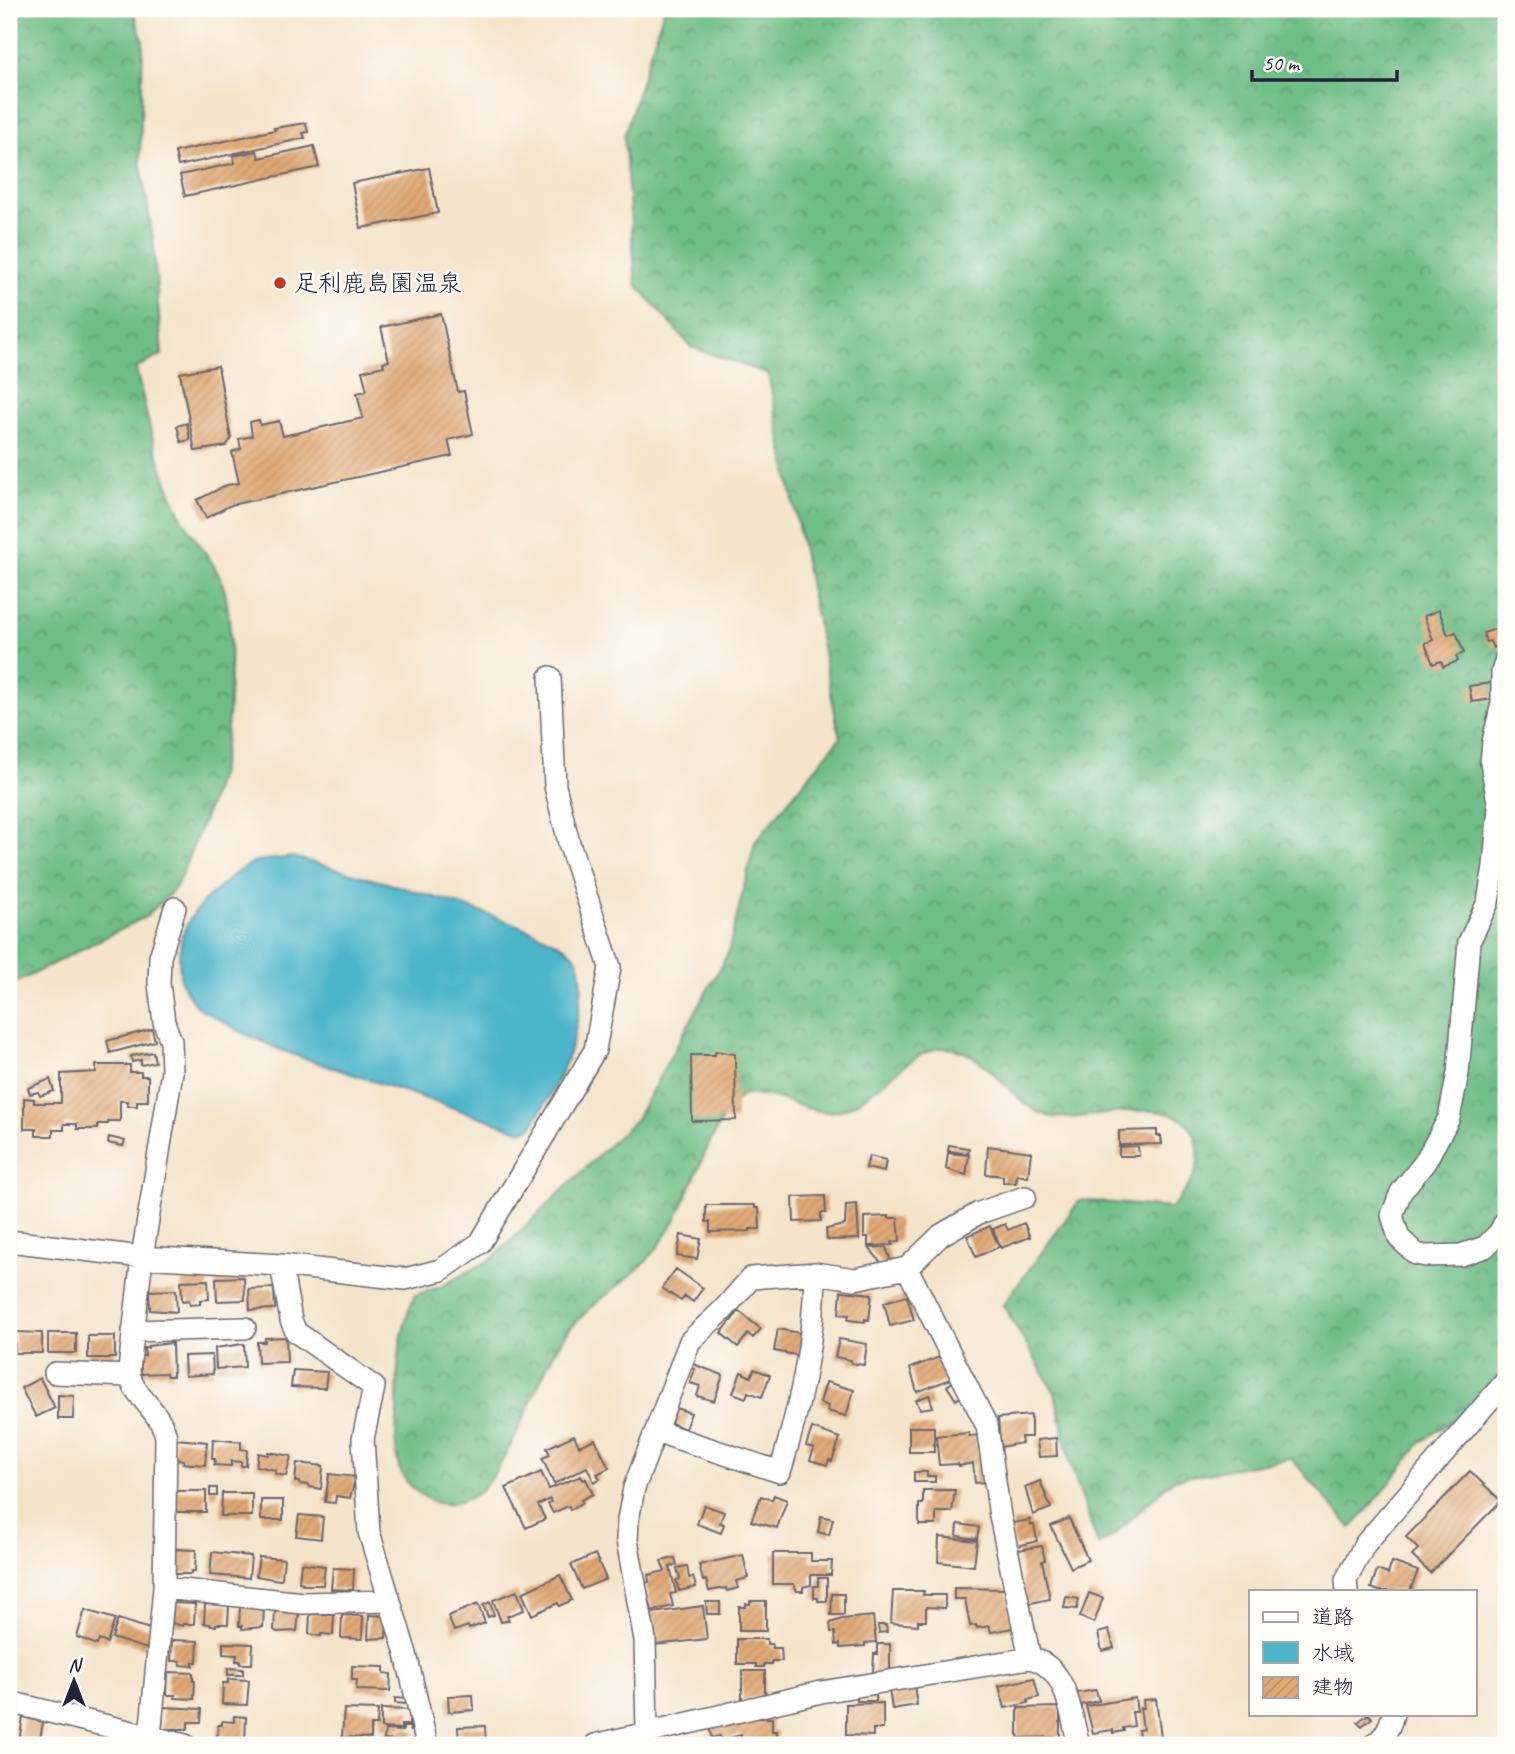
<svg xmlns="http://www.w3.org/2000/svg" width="1515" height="1754" viewBox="0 0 1515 1754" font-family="Caveat,'Klee One',sans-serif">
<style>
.forest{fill:url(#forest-crowns);stroke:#497061;stroke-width:2}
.water{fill:#4bb5c9;stroke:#366c82;stroke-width:2}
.building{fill:url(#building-hatch)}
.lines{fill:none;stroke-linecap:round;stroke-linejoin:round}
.minor-casing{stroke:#6c666d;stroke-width:24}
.minor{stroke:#fff;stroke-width:21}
.poi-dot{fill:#c8321e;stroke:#fdfcf7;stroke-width:2.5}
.labels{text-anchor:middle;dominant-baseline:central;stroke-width:5;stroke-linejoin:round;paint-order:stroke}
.poi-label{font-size:24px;fill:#22223b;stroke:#fdfcf7;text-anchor:start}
</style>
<defs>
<pattern id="forest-crowns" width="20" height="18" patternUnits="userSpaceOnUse" patternTransform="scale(1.75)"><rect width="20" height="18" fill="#70be87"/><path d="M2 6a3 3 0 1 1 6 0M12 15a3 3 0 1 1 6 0" fill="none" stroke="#5c9a70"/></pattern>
<pattern id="building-hatch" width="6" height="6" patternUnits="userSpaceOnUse" patternTransform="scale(1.75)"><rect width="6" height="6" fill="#e0a873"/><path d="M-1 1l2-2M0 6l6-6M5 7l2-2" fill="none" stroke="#c09064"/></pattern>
</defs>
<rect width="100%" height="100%" fill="#fdfcf7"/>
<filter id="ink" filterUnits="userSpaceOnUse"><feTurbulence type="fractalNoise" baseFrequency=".0143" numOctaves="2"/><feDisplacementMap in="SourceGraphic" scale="14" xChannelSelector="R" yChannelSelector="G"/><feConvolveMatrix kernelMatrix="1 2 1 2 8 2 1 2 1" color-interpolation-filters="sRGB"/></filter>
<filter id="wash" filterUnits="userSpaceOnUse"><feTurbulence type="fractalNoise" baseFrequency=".00686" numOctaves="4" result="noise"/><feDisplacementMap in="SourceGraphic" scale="28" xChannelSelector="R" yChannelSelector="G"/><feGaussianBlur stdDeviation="1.57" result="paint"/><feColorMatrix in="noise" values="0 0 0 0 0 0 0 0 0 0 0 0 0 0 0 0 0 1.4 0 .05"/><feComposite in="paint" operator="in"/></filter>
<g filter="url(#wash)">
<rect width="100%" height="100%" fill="#f4e4ca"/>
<path class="forest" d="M9,9h124l10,32 -3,118 13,80 9,116 -26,13c11,51 23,104 47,151 12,22 30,40 39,63 14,39 8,144 -1,185 -7,29 -19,57 -30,84 -5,12 -9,24 -15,35 -7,12 -20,18 -29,30l-138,70z
M664,9h842v1375l-85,58 -38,50 -32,36 -60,-70 -117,21 -61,57 -15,9 -28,-82 -15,-70 -52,-88 77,-105 91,8c18,-20 32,-38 26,-65 -13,-59 -110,-17 -149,-27 -38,-10 -58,-67 -104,-68 -31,-1 -71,52 -103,62 -23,7 -49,-9 -72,-14 -9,-1 -18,-1 -26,-2 -30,24 -50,95 -70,130 -10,17 -21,33 -36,46 -29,25 -63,46 -82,81 -21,37 -48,119 -79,143 -7,5 -16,8 -24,10 -21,3 -47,-18 -53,-37 -5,-15 -3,-33 -2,-48 0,-45 -1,-82 18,-124l27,-9 51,-28 143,-139 92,-166 27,-111 85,-104 -72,-364 -77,-27 -55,-63 -12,-148z"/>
<path class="water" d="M293,857c46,13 263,69 283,100 14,22 -2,86 -12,109 -9,21 -21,41 -32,61l-10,4 -239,-80 -42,-19 -45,-26 -15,-23 -2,-25 3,-23 9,-18 15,-18 28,-25 22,-13z"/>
<g id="blocks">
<path class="building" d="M306,123l2,9 -5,1 2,5 -127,28 -3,-14 100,-22 -1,-2z
M314,146l5,21 -134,29 -5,-21 55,-12 -2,-7 24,-5 2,7z
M429,168l9,45 -77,15 -9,-45z
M441,314l17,78 6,-1 9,43 -25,6 4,16 -221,49 -25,13 -9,-18 30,-15 12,-2 -7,-31 9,-3 -2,-10 13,-3 -2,-14 9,-2 1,5 19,-4 4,15 80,-18 -6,-25 10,-2 -5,-20 22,-5 -1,-4 6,-1 -8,-34z
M218,366l13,73 -5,7 -31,5 -15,-78z
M187,423l3,17 -9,2 -4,-16z
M1439,610l9,25 8,-3 8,21 -8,3 2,5 -15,6 -2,-6 -8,3 -8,-21 8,-3 -9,-24z
M1499,628l3,17 -9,3 -3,-7 -4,1 -3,-9z
M1491,683l2,16 -21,3 -3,-16z
M152,1029l3,12 -45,12 -3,-12z
M715,1051l20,3 1,66 -44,1 -1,-66h24z
M153,1052l2,10 -14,3v-5l-9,2 -1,-6z
M96,1065h34v7h11v4h7v25h-11v5h-10v-5h-7v20h-12v3h-10v5h-21v-5h-13v6h-11v6h-17v-7h-12v-31l10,1v4h27v-29l35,-2z
M50,1079l4,12 -14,5 -2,-4 -8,2 -2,-6z
M1157,1130v6h4l1,8 -43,1v-14z
M109,1137l16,4 -2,5 -15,-3z
M949,1145l20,3 -1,6 -20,-3z
M988,1146l43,6 -3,25 -11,-2 -1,8 -13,-1v-6l-17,-2z
M1138,1146l1,10h-20v-9z
M948,1153l21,2 -3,20 -20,-6z
M869,1156l17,4 -2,12 -18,-4z
M825,1196l1,17h-5v8l-27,1 -1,-25z
M857,1204l2,35 -32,1 -1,-11 19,-4 1,-20z
M706,1205h49v3h4l1,21h-10v2l-40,1v-10h-4z
M889,1216v2h9l2,23 -8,1 1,3 -25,1v-9h-4v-20z
M1024,1223l6,14 -29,11 -8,-19 12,-5 3,6z
M990,1226l9,21 -23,10 -9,-21z
M681,1235l20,4 -4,20 -20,-3z
M886,1247l6,18 -8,1 -15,-18z
M676,1269l27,19 -10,14 -8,-6 -4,5 -19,-13z
M244,1277l1,23 -28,1 -1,-23z
M208,1280l1,19 -9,1v4l-10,1 -1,-5 -7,1 -1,-20z
M274,1288l1,21 -25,1 -1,-21z
M176,1290l1,22 -27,-2 -1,-19z
M841,1291l31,3 -3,26 -4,-1v3l-17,-2 1,-5 -10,-1z
M907,1296l7,24 -24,6 -6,-24z
M739,1311l22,18 -8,9 -5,-4 -10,13 -17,-14z
M778,1329l27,5 -4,22 -27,-5z
M15,1332l27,1v20h-27z
M48,1333h28v20h-28z
M88,1336h27v22h-27z
M286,1337l1,25 -29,1 -1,-21h8v-4z
M839,1339l28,5 -3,21 -13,-2v-3l-16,-3z
M172,1343l1,33h-6l-1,-3 -25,1 -1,-18h5l-1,-8h4v-2z
M244,1344l1,23 -29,2 -1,-21z
M212,1355l1,19 -28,2 -1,-20z
M942,1356l9,23 -34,13 -7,-24z
M693,1364l30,11 -9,26 -17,-5 3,-10 -10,-3 5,-14 -4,-1z
M754,1369l16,6 -8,22 -14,-5 -2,6 -13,-5 8,-21 10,5z
M293,1370l34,2 -2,16 -34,-1z
M40,1378l15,30 -19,9 -15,-29z
M954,1381l9,14 -7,5 -9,-14z
M826,1382l28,8 -8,26 -19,-5 1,-5 -8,-3z
M58,1395l16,1 -1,23h-15z
M929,1395l4,12 -13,2 -4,-9z
M676,1408l15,5 -6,16 -14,-6z
M1031,1415v22h-10l1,6 -22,4 -2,-29z
M909,1427h25v25h-25z
M812,1428l28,10 -8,23 -3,-1 -2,5 -17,-5 4,-12 -8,-2z
M969,1433v3l13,-1 4,47 -11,1 -2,-20 -14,3 -1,-2 -19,1 -3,-29z
M574,1435l5,11 16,-7 14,29 -12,6 3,5 -6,3 -7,-15 -33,17 -12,-26 8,-3 -3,-7z
M1056,1438l1,18 -18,1 -2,-17z
M176,1439l31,3 -2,23 -22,-2 1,-3 -10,-1z
M213,1439l28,3v7l6,1 -1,16h-5v-4l-10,-1v5l-17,-1 1,-6h-3z
M268,1452l23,4 -5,20 -11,-2 1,-4 -20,-4 2,-13 10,2z
M297,1463l26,3 -2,23 -12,-2v-2l-10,-1v-2h-4z
M1470,1471l31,30 -71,72 -18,-17 6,-7 -12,-12z
M541,1472l8,17 32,-13 2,4 3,-1 7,15 -12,6 2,3 -13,7 -1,-4 -16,7 -5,-9 3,-2 -1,-3 -12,6 7,14 -19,9 -20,-40z
M914,1472h13v4h8v6h-21z
M329,1474l27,3 -6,21 -14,-2 -1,7 -10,-1z
M1040,1481l11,27 -18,7 -8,-28z
M210,1488h7v8h-7z
M923,1490h32l-3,22h-16v13h-17v-21h4z
M173,1491h33v21h-33z
M222,1493h30v23h-31z
M774,1495l13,5 -10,28 -26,-7 10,-25 11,4z
M261,1500h22v20h-22z
M704,1505l20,7 -4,11 4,1 -3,9 -24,-9z
M299,1515l24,2 -2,22 -25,-3z
M821,1516l12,3 -4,16 -11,-3z
M1069,1518l19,42 -17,8 -20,-42z
M1030,1520l1,5h3l3,16 -23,6 -2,-24z
M958,1524l21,3 -2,12 -20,-3z
M939,1537l38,4 -3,25 -36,-4z
M1042,1546l3,14 -3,1 8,38 -24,5 -8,-54z
M175,1549l21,1 -1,21h-4v3h-17z
M212,1552l39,4 -2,22 -39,-3z
M773,1553h38v8h21l-1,14h-20v10l-8,2v4h-6l-3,-7h-21z
M595,1554l11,25 -24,10 -11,-24z
M743,1555l5,23 -12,3 2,7 -11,3 -1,-3 -17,3 -3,-11 -3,1 -4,-16z
M259,1557l25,2 -2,19 -3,2 -23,-4z
M675,1558l2,7 -7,2 6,26 -6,1 3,12 -21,5 -7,-28 4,-1 -1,-7 17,-4 -4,-10z
M1392,1562l26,9 -8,20h-31l-8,-3 6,-18 11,4z
M301,1563l24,3 -2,19h-21l1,-2 -4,-1z
M687,1566l2,12 4,-1 3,10 -17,4 -3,-11 4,-1 -3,-11z
M333,1568l21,1 -1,21 -22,-1z
M560,1575l12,25 -13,6 -1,-3 -26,12 -10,-22z
M818,1578h9v23h-9v-3h-4v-12h4z
M954,1588l52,1 7,39 -22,4 -2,-6 -12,2 -1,-3 -6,1 -5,-27h-11z
M517,1591l7,19 -17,6 2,4 -8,2 -8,-22z
M893,1591h31l-1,4h22v13l-19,-1v14h-8v4l-27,-2z
M1089,1593l14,5 -9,25 -14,-6z
M832,1594h12v21h-13z
M1066,1597l13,2 -2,10 -13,-1z
M750,1601h16v30h-27v-24h7v-3h4z
M490,1602l4,13 -6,2 -5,-12z
M706,1602h14v12h-13z
M173,1603l22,1 -1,20h-11v2l-11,-3z
M205,1604l24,1 -1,19h-12v2l-12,-3z
M478,1604l7,19 -16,6 -1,-3 -14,5 -6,-15z
M703,1606l4,33 -52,6 -3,-32z
M240,1607h24l-1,20 -21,2v-3h-3z
M85,1610l30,9 -8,24 -8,-3 -2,5 -20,-8z
M275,1611l24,1 -2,19 -20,1 -3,-2z
M310,1614l24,1 -1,20 -12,-1v2l-12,-2z
M342,1615l21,1 -1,23 -21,-1z
M369,1615l18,1 -1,22 -18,1z
M873,1616l3,26 -11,1v3l-25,2v-4l-4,1 -1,-13h-4l-1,-9 12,-4z
M118,1619l35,11 -6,19 -35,-11z
M878,1625h8l1,7 -8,1z
M1109,1630l5,18 -12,3 -4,-18z
M737,1639h30v5h5v4h9l1,13h-10v3h-8v3h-8v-3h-19z
M172,1640l26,1 -1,21h-4v4l-13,-1v-4h-9z
M223,1643l30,1 -1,20h-12v-3h-4l1,-6 -14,-1z
M877,1644h13v29h-17l1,-19h3z
M352,1666l32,1v6l7,1 -1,17 -34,-1 1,-10h-5z
M228,1668l15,1v6h-15z
M742,1671h23v25l-23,4z
M168,1672l25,1v8h2l-1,18 -19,-1v-3h-8z
M1034,1678l5,19 -11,3v3l-23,5 -6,-22z
M228,1679l21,1 -2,25 -25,-1 1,-21h5z
M914,1685l3,20 -25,4 -3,-19z
M1096,1690l3,11 -20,4 -2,-12z
M876,1691v10h-19v-7z
M473,1695l1,15 -25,2 -1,-16z
M395,1698l12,1 -1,5 -11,-1z
M1135,1698l2,14h-5l2,14 -11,2 1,3 -11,2v-3l-20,3 -7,-27z
M1156,1699l6,46h-22l-2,-15 5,-1 -3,-21h4l-1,-8z
M883,1703v26h-10v7l-27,-1v-31z
M163,1707l39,2 -1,13h-13v7h-26z
M1060,1707v30l-42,1v-30z
M344,1709l34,1 -1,15h-6v13l-29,-1z
M381,1709l29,1 -1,15h-8v4l-20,-1z
M1368,1714l4,4 -10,8 -4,-4z
M234,1716l12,1 -1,25 -28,-1 1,-16h4v-4l12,1z
M23,1717l20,5 -4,23 -20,-3z
M747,1718h25v13h5v8l-36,2v-6l-20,5 -1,-4 -8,2 -3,-10z
M9,1724l5,1 -3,18 -2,-1z
M485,1726l1,18 -27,1 -1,-18z
M403,1727h7v4h4v11l-30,-2 1,-10 18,1z"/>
</g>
</g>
<g filter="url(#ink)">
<use href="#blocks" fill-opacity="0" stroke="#6c666d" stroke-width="2"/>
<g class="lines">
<defs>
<path id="minor" d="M1506,659l-4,13v31l-9,39 -2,21 8,44 -5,59 -6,36 -19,40 -11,131 -9,45 -24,44 -24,30 -9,23 7,23 17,16 10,2 35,-1 24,-8 14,-14 7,-13
M9,1241l133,16 139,8 124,14 36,-9 39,-27 115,-193 15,-83 -41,-124 -14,-57 -5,-109
M281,1265l10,55 5,12 78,55 -11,52 6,93 37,122 21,91
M907,1268l34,-33 38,-22 46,-16
M133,1331l112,-3
M55,1373l74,3
M658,1432l122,40c20,-67 34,-128 35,-199
M164,1588l139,15 86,-2
M1347,1591l-1,-11 19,-36 141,-163
M9,1702l176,43
M647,1732l-2,-92 -18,-100 1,-20 6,-32 56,-147 33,-31 28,-32 64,-5 40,6 52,-11 80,158 13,90 30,142
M150,1737l14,-149 2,-151c-4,-26 -36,-42 -37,-67l13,-113 30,-185 -1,-31 -7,-19 -5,-38 1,-27 15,-49
M595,1745l226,-53 209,-34c38,9 40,55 49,87
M1373,1745c12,-7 17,-18 20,-31"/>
</defs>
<use href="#minor" class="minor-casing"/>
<use href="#minor" class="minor"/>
</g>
</g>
<circle class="poi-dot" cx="280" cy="283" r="7"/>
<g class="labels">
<g class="poi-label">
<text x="294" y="283">足利鹿島園温泉</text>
</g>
</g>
<rect width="1515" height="1754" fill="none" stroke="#fdfcf7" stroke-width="35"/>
<rect x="1249" y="1590" width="228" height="126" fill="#fdfcf7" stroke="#a5a5ac" stroke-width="2"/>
<rect x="1263" y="1612" width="35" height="10" fill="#ffffff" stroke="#a5a5ac" stroke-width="2"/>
<text x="1312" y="1624" font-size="21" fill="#22223b">道路</text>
<rect x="1263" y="1642" width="35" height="21" fill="#4bb5c9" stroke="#a5a5ac" stroke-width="2"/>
<text x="1312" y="1660" font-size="21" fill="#22223b">水域</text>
<rect x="1263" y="1677" width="35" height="21" fill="url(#building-hatch)" stroke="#a5a5ac" stroke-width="2"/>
<text x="1312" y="1694" font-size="21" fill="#22223b">建物</text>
<g transform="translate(74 1681)" stroke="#fdfcf7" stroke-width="5" paint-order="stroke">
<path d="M0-5L12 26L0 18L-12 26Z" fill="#22223b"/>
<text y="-10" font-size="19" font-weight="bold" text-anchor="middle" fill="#22223b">N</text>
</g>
<path d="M1252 70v10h145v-10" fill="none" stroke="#22223b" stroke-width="3.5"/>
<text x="1263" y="70" font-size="21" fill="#22223b" stroke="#fdfcf7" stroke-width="5" paint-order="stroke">50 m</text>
</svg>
